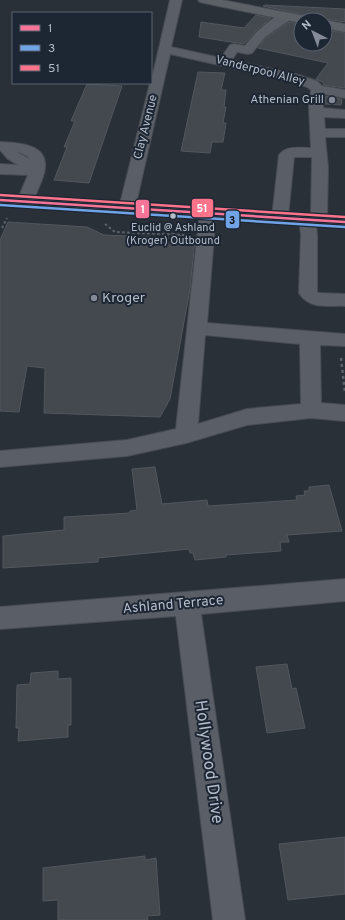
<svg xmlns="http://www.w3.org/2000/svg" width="345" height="920" viewBox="0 0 345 920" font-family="Overpass,sans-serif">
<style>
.building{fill:#444950;stroke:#52575f}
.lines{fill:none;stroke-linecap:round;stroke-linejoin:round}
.minor-casing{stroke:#484c53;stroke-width:2}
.major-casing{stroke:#484c55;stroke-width:2}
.path-far1{stroke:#5d636a;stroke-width:2;stroke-dasharray:2.5 2.5;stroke-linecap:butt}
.path{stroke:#5d636a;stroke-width:2.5;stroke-dasharray:3 3;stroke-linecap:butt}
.minor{fill:#5a5e66;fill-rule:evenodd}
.major{fill:#5c6168;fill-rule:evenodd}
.bus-1-casing{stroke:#1d2633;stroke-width:5}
.bus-2-casing{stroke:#1d2633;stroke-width:5}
.bus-3-casing{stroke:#1d2633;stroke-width:5}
.bus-1{stroke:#f77499;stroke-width:2.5}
.bus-2{stroke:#71a4e6;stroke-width:2.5}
.bus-3{stroke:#fd738a;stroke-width:2.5}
.poi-dot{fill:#848b96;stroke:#1d2633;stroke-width:1.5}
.bus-dot{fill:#b4bcc9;stroke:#1d2633;stroke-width:1.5}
.labels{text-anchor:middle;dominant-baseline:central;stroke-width:4;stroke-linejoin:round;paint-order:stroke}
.far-bus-label{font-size:11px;fill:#b4bcc9;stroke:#1d2633}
.far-street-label{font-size:12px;fill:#b4bcc9;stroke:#1d2633}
.far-poi-label{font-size:12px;fill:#b4bcc9;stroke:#1d2633;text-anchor:end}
.poi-label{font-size:14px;fill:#b4bcc9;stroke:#1d2633;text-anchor:start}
.street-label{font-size:14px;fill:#b4bcc9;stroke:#1d2633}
.near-street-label{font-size:17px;fill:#b4bcc9;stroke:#1d2633}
.line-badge{stroke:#1d2633;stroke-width:1.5}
.badge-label{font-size:11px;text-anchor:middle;font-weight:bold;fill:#fff}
.pale-badge-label{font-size:11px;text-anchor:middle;font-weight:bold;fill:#111}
</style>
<rect width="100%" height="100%" fill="#2a3038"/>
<path class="building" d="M265,5l80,4v13l-20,-3 -1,1h-12l-3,-4 -46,-10z
M256,15l15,3 -13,11 -14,15 -45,-7 2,-15 43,6z
M289,22l12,2v20h24v-14l20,3v55l-22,-3 1,-2 -8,-4 12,-16 -70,-15 8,-10z
M198,72l27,1 -4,17h5l-2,17h2l-3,16h3l-3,19h-11l-2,11 -29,-2z
M87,84l35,2 -33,97 -35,-3 13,-33h-3l11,-26h-4z
M325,96l17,3 -1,6 -16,-1z
M8,222l79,5 17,8 67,3 1,-5 23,7 -5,49 -20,110 -10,18 -116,-4 1,-45 -18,-2 -8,46 -19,-1v-171z
M155,467l7,37 45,-4 1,6 89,-6 -1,-4 9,-1 -1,-4h5v-4l20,-2 13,46 -55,4 2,7h-9l1,9 -55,4v2l-31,3 -2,-7h-3l-1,-4 -91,9v4l-95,6v-32l61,-6v-13l66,-4v-2l7,-1 -5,-41z
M287,664l5,25 4,-1 9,40 -38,5 -11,-66z
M58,671v8l13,-1v47h-3v12l-50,4 1,-13h-3l1,-43 13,-1 1,-11z
M345,837v57l-57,6 -9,-56z
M145,856v4l11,-2 4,57 -13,1 1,4h-90v-20l-15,1v-33z"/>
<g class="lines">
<defs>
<path id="minor" d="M170,0h12l-11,47 50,11 9,-13 4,-1 11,2c8,-11 32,-36 46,-33l2,3 -2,3 -26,18 -13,16 -4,1 -11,-2 -5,8 67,15 18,6 5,5 23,4v8l-21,-4 -1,14 22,2v8l-21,-1 1,12h20v8h-20l3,30 -1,53 -2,4h-9l1,11v57l2,1 26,1v12c-18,-1 -35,4 -46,-13l2,-58 -2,-16 2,-4h10l1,-58h-18l-6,60 -2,4 -6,1 -6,-1 -2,-4 7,-62c7,-10 22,-7 32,-7l-2,-41 2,-17 -4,-3 -17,-6 -120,-27 -35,154 -2,3 -6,2 -6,-2 -2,-3 31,-125h1z
M0,142c28,1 56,5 41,40 -3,7 -6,16 -10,22l-6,2 -6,-2 -2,-3 11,-26 -28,-1v-10l18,1 -10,-6 -8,-9zM18,152l9,4 3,3 -12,-6z
M208,207l6,2 2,3 -9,111 138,11v12l-25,-1 1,58 24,2v16l-34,-3 -64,7 -61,18 -59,13 -127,11v-16l127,-11 49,-11 24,-217 2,-3zM205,335l95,9 1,60 -54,5 -49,15z
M345,579v22l-144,13 44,306h-32l-37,-304 -176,13v-22z"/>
<path id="major" d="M198,0h24l83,16 4,1 2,3h-10v3l-97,-20 -4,-1z
M325,20l20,4v8l-20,-4z
M0,195l345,22v10l-345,-22z"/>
</defs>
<use href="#minor" class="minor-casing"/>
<use href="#major" class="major-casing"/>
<path class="path-far1" d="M105,224l10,8 70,3
M2,228l5,-10"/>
<path class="path" d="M341,358l4,35"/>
<use href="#minor" class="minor"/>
<use href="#major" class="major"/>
<defs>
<path id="bus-1" d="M0,200l345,22"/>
<path id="bus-2" d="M0,205l345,22"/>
<path id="bus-3" d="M0,195l345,22"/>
</defs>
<use href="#bus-1" class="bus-1-casing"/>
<use href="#bus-2" class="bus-2-casing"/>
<use href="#bus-3" class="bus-3-casing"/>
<use href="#bus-1" class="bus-1"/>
<use href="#bus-2" class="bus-2"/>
<use href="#bus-3" class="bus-3"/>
</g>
<g class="poi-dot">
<circle cx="332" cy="100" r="4"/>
<circle cx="94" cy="298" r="4"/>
</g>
<circle class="bus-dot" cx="173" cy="216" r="3.5"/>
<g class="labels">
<g class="far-bus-label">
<text x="173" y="228">Euclid @ Ashland<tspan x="173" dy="13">(Kroger) Outbound</tspan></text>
</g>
<g class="far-street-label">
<text transform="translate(260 71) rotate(14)">Vanderpool Alley</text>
<text transform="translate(146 127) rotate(-76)">Clay Avenue</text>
</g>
<g class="far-poi-label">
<text x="324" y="100">Athenian Grill</text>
</g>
<g class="poi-label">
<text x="102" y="298">Kroger</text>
</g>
<g class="street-label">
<text transform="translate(173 605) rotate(-5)">Ashland Terrace</text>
</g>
<g class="near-street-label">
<text transform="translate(208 762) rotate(82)">Hollywood Drive</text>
</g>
</g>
<g class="line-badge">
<rect x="191" y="198" width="23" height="20" rx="4" fill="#fd738a"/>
<rect x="135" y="199" width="15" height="20" rx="4" fill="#f77499"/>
<rect x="225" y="210" width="15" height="19" rx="4" fill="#71a4e6"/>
</g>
<g class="badge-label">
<text x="202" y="212">51</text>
<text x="143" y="213">1</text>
</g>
<g class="pale-badge-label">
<text x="232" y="224">3</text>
</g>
<rect x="12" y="12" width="140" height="72" fill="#1d2633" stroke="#59626f"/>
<rect x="20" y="25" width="20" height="6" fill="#f77499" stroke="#59626f"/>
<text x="48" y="32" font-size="12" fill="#b4bcc9">1</text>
<rect x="20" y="45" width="20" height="6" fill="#71a4e6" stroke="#59626f"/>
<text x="48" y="52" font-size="12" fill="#b4bcc9">3</text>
<rect x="20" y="65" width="20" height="6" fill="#fd738a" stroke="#59626f"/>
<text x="48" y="72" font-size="12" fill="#b4bcc9">51</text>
<g transform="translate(313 32) rotate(318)"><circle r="19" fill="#1d2633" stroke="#59626f"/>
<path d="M0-3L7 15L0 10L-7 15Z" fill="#848b96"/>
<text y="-6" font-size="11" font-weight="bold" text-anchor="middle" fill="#b4bcc9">N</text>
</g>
</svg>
